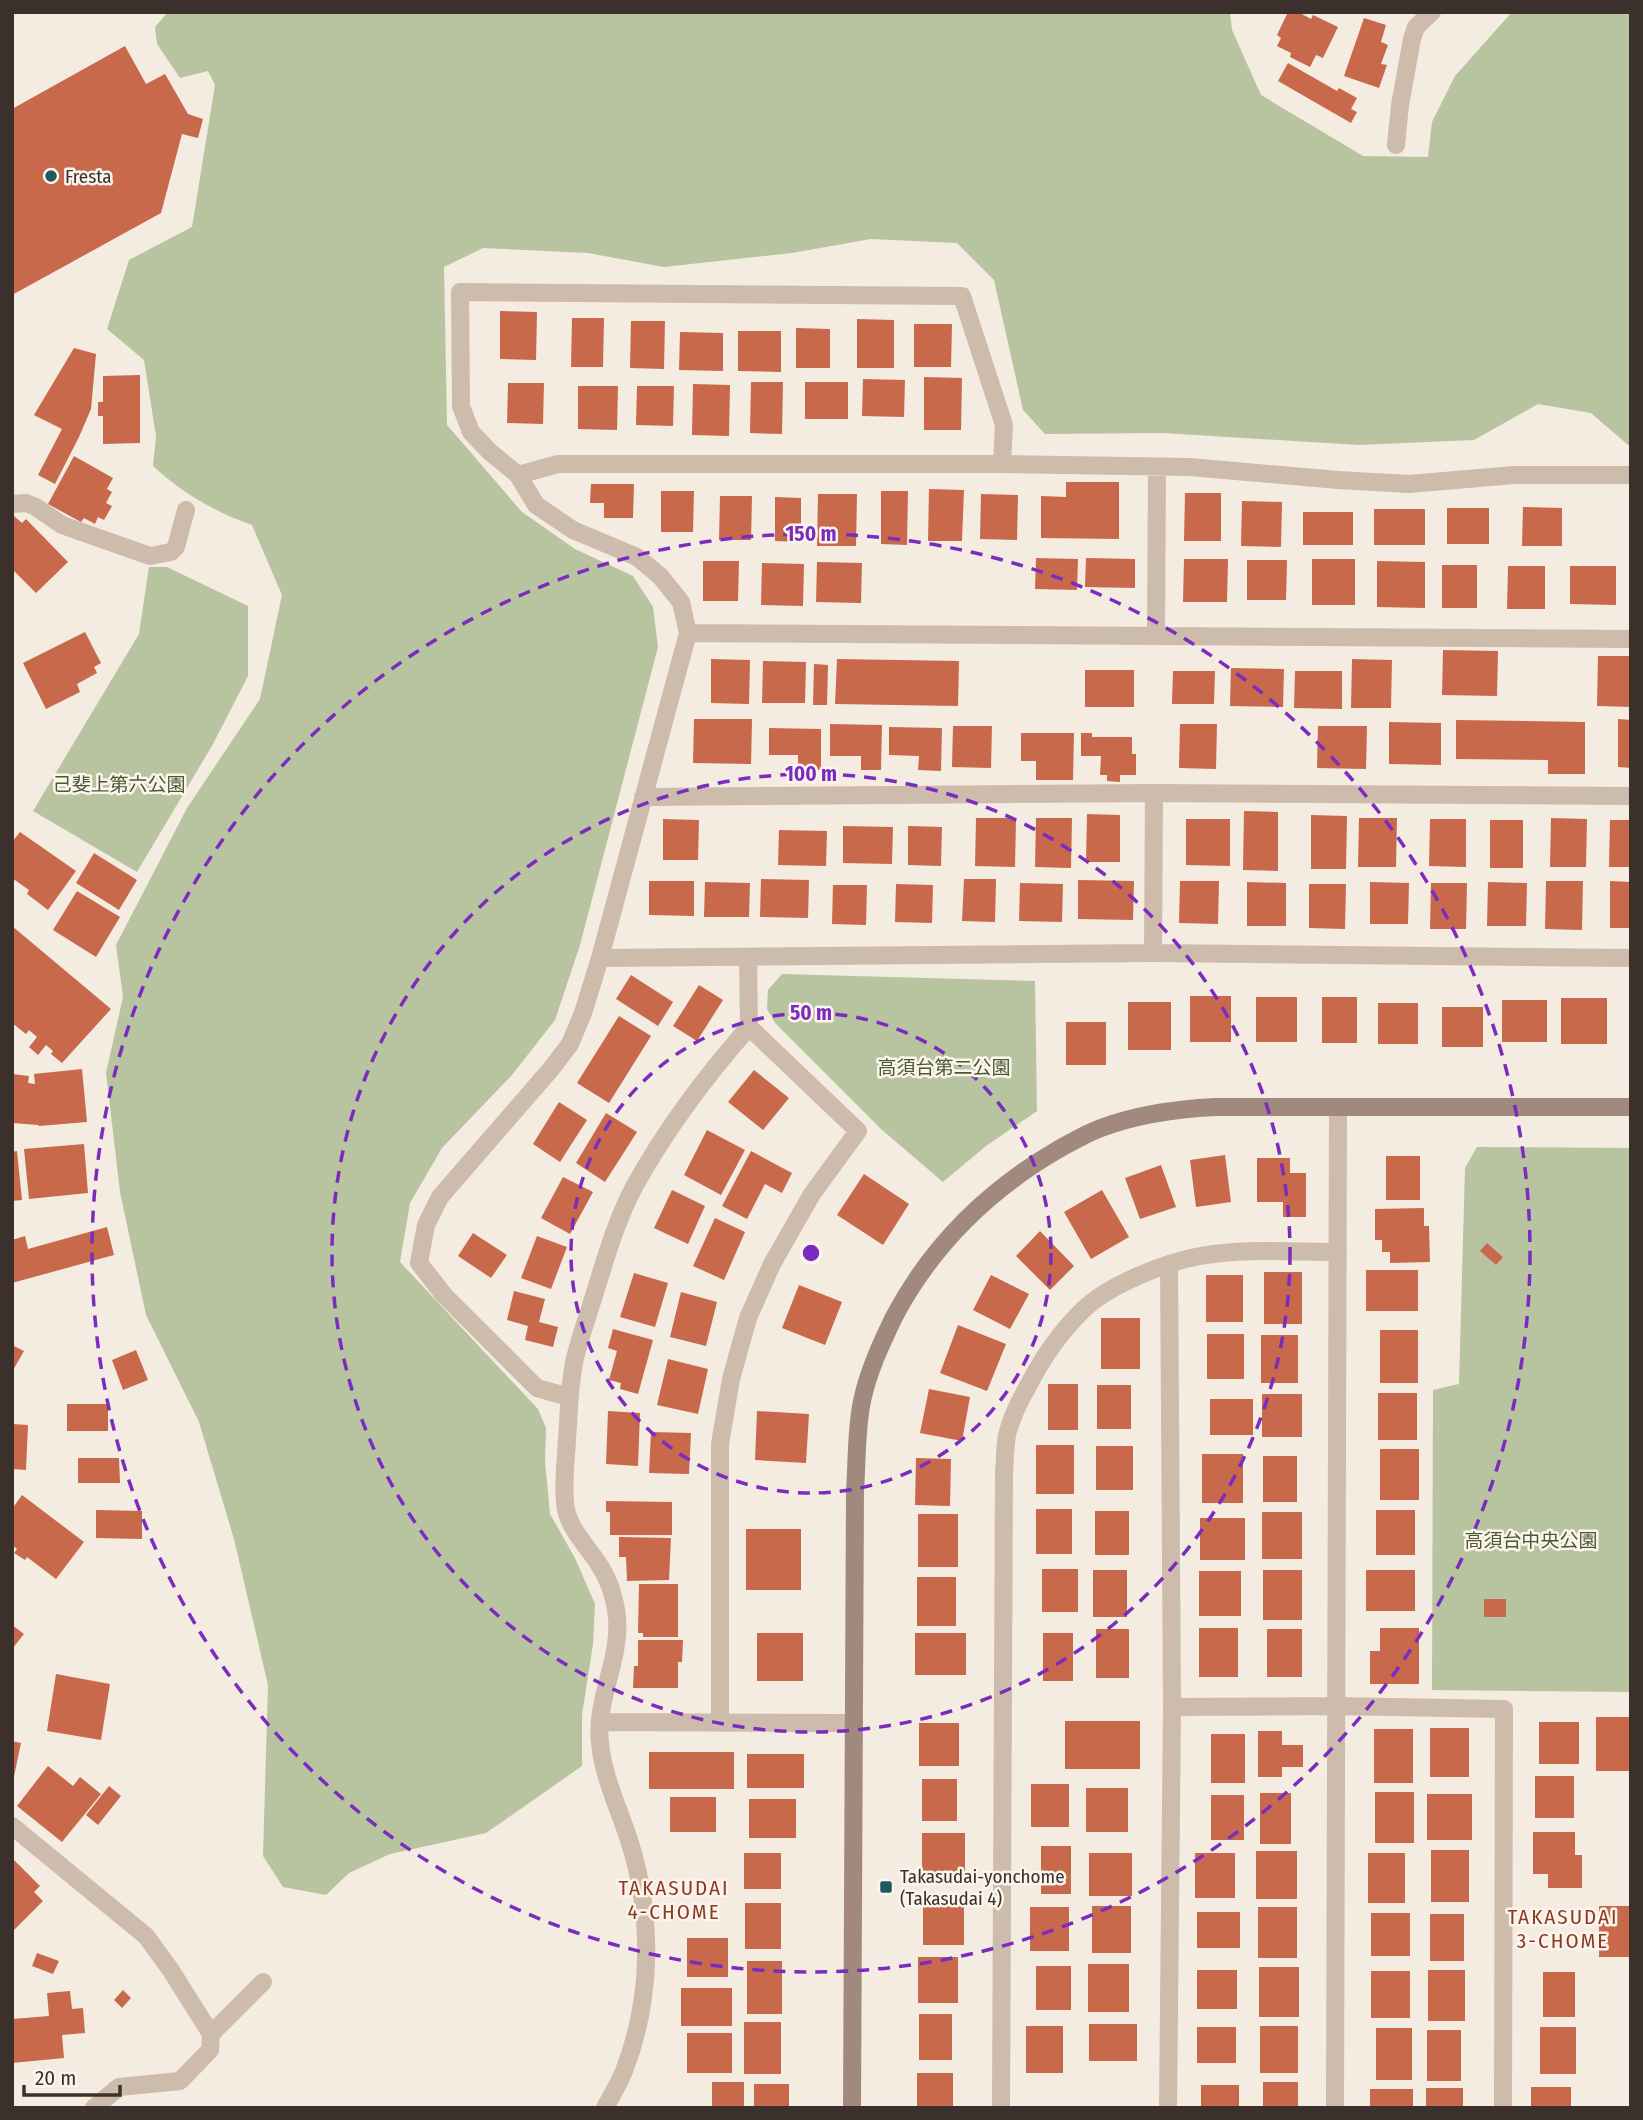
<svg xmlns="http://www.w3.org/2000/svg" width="1643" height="2120" viewBox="0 0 1643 2120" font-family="'Fira Sans Condensed','Noto Sans JP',sans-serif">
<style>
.green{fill:#b8c4a0}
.building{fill:#c8694b}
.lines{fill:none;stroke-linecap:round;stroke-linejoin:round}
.street{stroke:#cdbbac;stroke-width:18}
.secondary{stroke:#a18a7d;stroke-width:18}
.ring{fill:none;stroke:#7b2cbf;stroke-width:3.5;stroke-dasharray:12 9}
.poi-dot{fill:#1f5a5e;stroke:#fbf5ee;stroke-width:2.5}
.labels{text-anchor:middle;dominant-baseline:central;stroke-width:5;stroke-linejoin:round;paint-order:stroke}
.poi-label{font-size:19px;fill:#3b302b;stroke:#fbf5ee;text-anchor:start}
.park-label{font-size:19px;fill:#4a5a2e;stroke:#fbf5ee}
.neighbourhood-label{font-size:21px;letter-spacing:2px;fill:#8c3b22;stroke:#fbf5ee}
.centre{fill:#7b2cbf;stroke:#fbf5ee;stroke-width:3.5}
.ring-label{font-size:21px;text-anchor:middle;font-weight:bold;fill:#7b2cbf;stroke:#fbf5ee;stroke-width:5;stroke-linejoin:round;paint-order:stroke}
</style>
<rect width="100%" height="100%" fill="#f4ebe1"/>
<path class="green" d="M168,12h1062l2,18 29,65 102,61 65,1 4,-35 23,-46 57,-64h119v433h-3l-37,-32 -53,-9 -64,36 -115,5 -196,-12 -118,1 -22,-24 -29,-130 -37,-37 -86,-4 -79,14 -128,14 -76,-14 -105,-5 -39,19 3,158 75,87 53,37 58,27 20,31 5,40 -78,298 -25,75 -43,55 -70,73 -32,55 -10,59 138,147 8,19 -1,33 5,53 25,44 20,46 -2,40 -11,71v51l-96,67 -96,21 -41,19 -23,22 -43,-8 -20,-31 5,-171 -34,-146 -35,-117 -53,-107 -26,-123 -14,-119 17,-76 -7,-52 71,-137 73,-109 22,-104 -30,-70c-37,-13 -70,-32 -99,-59l3,-30 -12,-76 -37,-31 22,-69 63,-33 23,-142 -7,-14 -28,7 -23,-34 -2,-17z
M149,567h18l81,39v70l-35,68 -76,128 -104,-61 106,-177z
M782,974l253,7 2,130 -51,35 -43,36 -62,-53 -106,-106 -8,-14 1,-19z
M1477,1147l154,1v544l-199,-2 1,-300 26,-6 6,-216z"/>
<path class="building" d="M1288,12h10l13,7 2,-4 25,12 -15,31 -7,-3 -6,12 -20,-10 1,-4 -14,-7 4,-8 -4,-3z
M1364,18l22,7 -5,17 7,3 -7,19 6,1 -8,23 -35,-12z
M125,46l21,38 19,-10 23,40 15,5 -5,19 -16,-4 -21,79 -149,82v-186z
M1288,63l49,28 2,-3 18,10 -6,11 6,3 -6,11 -73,-42z
M500,311l37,1 -1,48 -36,-1z
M572,318h32l-1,49h-32z
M857,319l37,1v48h-37z
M631,321h34l-1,48 -34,-1z
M914,324h38l-1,43h-37z
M796,328l34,1v39h-34z
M738,331h43v41l-43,-1z
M680,332l43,1v38l-44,-1z
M74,348l22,6 -5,55 -12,28 -24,47 -17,-9 24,-46 -28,-14z
M140,375v68l-37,1v-28h-5v-14h5v-26z
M924,377l38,1 -1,52h-37z
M863,379l42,1 -1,37 -42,-1z
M751,382h32l-1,52 -32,-1z
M805,382h43v37h-43z
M508,383h36l-1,41 -36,-1z
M693,384l37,1 -1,51 -37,-1z
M578,386h40l-1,44 -39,-1z
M637,386h37l-1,40 -37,-1z
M74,456l39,22 -6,11 5,3 -6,11 6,3 -8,14 -6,-3 -3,7 -11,-6 -3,4 -33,-18z
M1066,482h53v57l-78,-1v-42l25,1z
M591,484h43l-1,34h-29v-15h-14z
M929,489l35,1 -2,51h-34z
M661,491h33l-1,41h-32z
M881,491h27l-1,54 -26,-1z
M1185,493h36v48h-37z
M818,494h39l-1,52h-39z
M981,494l37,1 -1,45 -37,-1z
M720,496h32l-1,44h-32z
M775,497l26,1v44l-26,-1z
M1242,501l40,1 -1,45 -40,-1z
M1523,507l39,1v38h-40z
M1447,508h42v36h-42z
M1374,509h51v36h-51z
M1303,512h50v33h-50z
M14,516l8,7 4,-4 42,43 -32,31 -24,-24v-51z
M1036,558l42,1 -1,31 -42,-1z
M1086,558l49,1v29l-50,-1z
M1184,559h44l-1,43h-44z
M1312,559h43v46h-43z
M1247,560h40l-1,40h-39z
M703,561h36l-1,40h-35z
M1377,561l48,1v46l-48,-1z
M817,562l45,1 -1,40 -45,-1z
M762,563l42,1 -1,42 -42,-1z
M1442,565h35v43h-35z
M1508,566h37v43h-38z
M1570,566h46v39l-46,-1z
M85,632l16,31 -7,4 3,6 -20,11 3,8 -34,17 -23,-46z
M1443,650l55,1 -1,45 -55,-1z
M1598,656h33v51l-34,-1z
M711,659l39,1 -1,44 -38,-1z
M837,659l122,2 -1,45 -123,-2z
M1352,659l40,1 -1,48h-40z
M763,661l43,1 -1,41h-43z
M814,664l14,1 -1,40h-14z
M1231,668l53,1 -1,38 -53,-1z
M1085,670h49v37h-49z
M1173,671h42l-1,33h-42z
M1295,671h47v38l-48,-1z
M694,719h58l-1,45 -58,-1z
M1618,719l13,1v48l-13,-1z
M1456,720l129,2v52h-37v-14l-92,-1z
M1389,722l52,1v42l-52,-1z
M830,724l52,1 -1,45h-20v-14h-31z
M1180,724h37l-1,45 -37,-1z
M953,726h39l-1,42 -39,-1z
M1318,726h49l-1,43 -49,-1z
M889,727l53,1 -1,43 -23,-1 1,-14 -30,-1z
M769,728l52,1v41h-23v-15h-29z
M1021,733h53l-1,47h-37v-19h-15z
M1081,733h11v4h40v17h4v21h-16v7l-13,-1v-6h-7l1,-19h-20z
M1244,811l34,1v59l-35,-1z
M1087,814l33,1v47h-34z
M1311,815l36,1 -1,53h-35z
M976,818h40l-1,49 -40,-1z
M1036,818h36l-1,50 -36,-1z
M1359,818h38l-1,49h-38z
M1551,818l36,1 -1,48h-36z
M663,819l36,1 -1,40h-35z
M1186,819h44v47l-44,-1z
M1430,819h36v48l-37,-1z
M1490,820h33v48h-33z
M1610,820h21v47h-22z
M843,826l50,1 -1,37 -49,-1z
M908,826l34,1 -1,39 -33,-1z
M779,830l48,1 -1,35 -48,-1z
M20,832l56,39 -28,39 -21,-16 2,-4 -17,-12v-36z
M94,853l43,27 -18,30 -43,-27z
M761,879l48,1 -1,38 -48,-1z
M964,879h32l-1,43 -33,-1z
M1078,880l56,1 -1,39 -55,-1z
M649,881h45v35l-45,-1z
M1180,881h39l-1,43 -39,-1z
M1546,881h37l-1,49 -37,-1z
M1610,881l21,1v46h-21z
M705,882l45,1 -1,34h-45z
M1247,882l39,1v43h-39z
M1370,882l39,1 -1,41h-38z
M1488,882l39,1 -1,43h-39z
M1020,883l43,1 -1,38 -43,-1z
M1431,883h36l-1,46h-36z
M896,884l37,1 -1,38 -37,-1z
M1309,884h37l-1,45 -36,-1z
M833,885h34l-1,40 -34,-1z
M77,891l43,26 -24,40 -43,-27z
M12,926l99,83 -49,54 -11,-9 2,-3 -7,-6 -8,10 -9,-8 8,-10 -8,-7 -3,4 -14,-11z
M631,975l42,27 -15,24 -42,-27z
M699,985l24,15 -26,41 -24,-15z
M1190,996h41v46h-41z
M1256,997h41v45h-41z
M1322,997h35v46h-35z
M1561,998h46v46h-46z
M1502,1000h45v42h-45z
M1128,1002h43v48h-43z
M1378,1003h40v41h-40z
M1442,1007h41v40h-41z
M619,1016l32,20 -42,67 -32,-20z
M1066,1022h40v43h-40z
M82,1069l5,53 -48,4 -1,-1 -26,-2v-49l17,2 -1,7 7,1 -1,-10z
M754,1070l35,28 -26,32 -35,-28z
M559,1102l28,18 -27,42 -27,-18z
M606,1113l31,19 -32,50 -29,-19z
M707,1130l38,20 -24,45 -37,-20z
M84,1144l4,49 -59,6 -5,-50z
M17,1151l5,49 -10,1v-49z
M751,1151l41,22 -10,20 -17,-9 -18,35 -25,-13z
M1225,1155l6,47 -35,5 -6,-47z
M1386,1156h34v44h-34z
M1257,1158h33v15h16v44h-23v-15h-26z
M1161,1165l15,42 -36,12 -15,-41z
M864,1174l45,30 -26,41 -46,-30z
M563,1177l30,15 -23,42 -29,-16z
M672,1190l33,16 -17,38 -34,-16z
M1102,1190l27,47 -38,22 -27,-47z
M1424,1208v18h5l1,36 -40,1v-11h-8v-12h-7v-31z
M715,1218l30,14 -21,48 -31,-14z
M107,1227l7,28 -102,28v-43l13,-4 3,13z
M1040,1231l34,35 -24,24 -34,-34z
M473,1233l34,22 -16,23 -33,-22z
M537,1236l30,11 -16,42 -30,-11z
M1487,1243l16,14 -7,8 -16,-14z
M1366,1270h52v41h-52z
M1264,1272h38v52h-38z
M634,1273l34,10 -13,44 -35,-10z
M991,1275l38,19 -19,35 -37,-19z
M1206,1275h37v47h-37z
M799,1285l43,17 -17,43 -43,-17z
M514,1291l31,8 -6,23 19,5 -5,20 -28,-7 3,-14 -21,-6z
M681,1292l36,10 -11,44 -36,-9z
M1101,1318h39v51h-39z
M958,1325l48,19 -19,47 -47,-18z
M613,1329l40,11 -15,54 -18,-5 1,-6 -12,-3 8,-29 -9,-3z
M1380,1330h38v53h-38z
M1207,1334h37v45h-37z
M1261,1335h37v48h-37z
M12,1345l12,6 -12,21z
M136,1350l12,30 -25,10 -11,-30z
M668,1359l40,10 -10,45 -41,-9z
M1048,1384h30v46h-30z
M1097,1385h34v44h-34z
M929,1389l41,8 -8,44 -42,-8z
M1378,1393h39v47h-39z
M1262,1394h40v43h-40z
M1210,1399h43v36h-43z
M67,1404h41v27h-41z
M608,1411l32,2 -2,53 -32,-2z
M757,1411l52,3 -3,49 -51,-3z
M12,1424l16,1 -2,45 -14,-1z
M651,1432l40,1 -2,41 -40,-1z
M1036,1445h38v49h-38z
M1096,1446h37v44h-37z
M1380,1449h39v51h-39z
M1202,1454h41v49h-41z
M1263,1456h34v46h-34z
M78,1458h41l1,25h-42z
M916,1458l35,1 -1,47 -35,-1z
M22,1495l62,47 -28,37 -29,-22 -2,3 -11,-7 3,-4 -5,-4v-36z
M606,1501l66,1v33h-62v-23h-4z
M1036,1509h36v45h-36z
M96,1510l46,1v28l-46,-1z
M1376,1510h39v45h-39z
M1095,1511h34v44h-34z
M1262,1512h40v47h-40z
M918,1514h40v53h-40z
M1200,1518h45v42h-45z
M746,1529h55v61h-55z
M619,1537l52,1 -2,42 -42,1 -1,-24h-7z
M1042,1569h36v43h-36z
M1093,1570h34v47h-34z
M1263,1570h39v50h-39z
M1366,1570h49v41h-49z
M1199,1571h42v45h-42z
M917,1577h39v49h-39z
M639,1584h39v53h-35v-4h-5z
M1484,1599h22v18h-22z
M12,1625l12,9 -12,15z
M1199,1628h39v49h-39z
M1380,1628h39v56h-49v-33h10z
M1096,1629h33v49h-33z
M1267,1629h35v48h-35z
M757,1633h46v48h-46z
M915,1633h51v42h-51z
M1043,1633h30v48h-30z
M638,1640h45l-1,22h-4v26h-45l1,-22h4z
M56,1674l54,10 -9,56 -54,-9z
M1596,1717h35v54h-35z
M1065,1721h75v48h-75z
M1539,1722h40v42h-40z
M919,1723h40v43h-40z
M1430,1728h39v49h-39z
M1374,1729h39v54h-39z
M1258,1731h24v14h21v22h-21v10h-24z
M1211,1734h34v49h-34z
M12,1741l9,2 -8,38h-1z
M649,1752h85v37h-85z
M747,1754h57v34h-57z
M48,1766l25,20 7,-9 21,17 -39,48 -45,-36z
M1535,1776h39v42h-39z
M922,1779h35v42h-35z
M1031,1784h38v43h-38z
M109,1786l12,10 -23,29 -12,-10z
M1086,1788h42v44h-42z
M1375,1792h39v51h-39z
M1260,1793h31v51h-31z
M1427,1794h45v46h-45z
M1211,1795h33v45h-33z
M670,1797h46v35h-46z
M749,1799h47v39h-47z
M1533,1832h42v23h7v33h-34v-14h-15z
M922,1833h43v46h-43z
M1041,1846h30v48h-30z
M1431,1850h38v52h-38z
M1256,1851h41v48h-41z
M744,1853h37v36h-37z
M1089,1853h43v43h-43z
M1195,1853h40v45h-40z
M1368,1853h37v50h-37z
M12,1858l28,28 -6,6 9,9 -31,31z
M923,1896h41v49h-41z
M745,1903h36v46h-36z
M1092,1906h39v47h-39z
M1599,1906h32v51h-32z
M1030,1907h39v44h-39z
M1258,1907h39v51h-39z
M1197,1912h43v36h-43z
M1371,1913h39v43h-39z
M1430,1914h34v47h-34z
M687,1938h41v39h-41z
M37,1953l22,8 -6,13 -21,-8z
M918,1957h40v46h-40z
M747,1961h35v53h-35z
M1088,1964h41v48h-41z
M1036,1966h35v44h-35z
M1259,1967h40v50h-40z
M1197,1970h40v39h-40z
M1428,1970h37v51h-37z
M1371,1971h39v47h-39z
M1543,1972h32v45h-32z
M681,1988h51v38h-51z
M123,1990l8,8 -9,10 -8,-8z
M70,1991l2,18 11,-1 2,25 -23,2 2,23 -52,5v-44l37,-3 -2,-23z
M919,2014h33v46h-33z
M744,2022h37v52h-37z
M1089,2024h48v37h-48z
M1026,2026h37v47h-37z
M1260,2026h38v47h-38z
M1197,2027h39v36h-39z
M1540,2027h36v47h-36z
M1376,2028h36v52h-36z
M1427,2030h34v51h-34z
M687,2033h45v40h-45z
M917,2073h36v35h-36z
M712,2082h32v26h-32z
M1263,2082h35v26h-35z
M754,2084h35v24h-35z
M1201,2085h38v23h-38z
M1531,2087h40v21h-40z
M1426,2088h37v20h-37z
M1370,2089h43v19h-43z"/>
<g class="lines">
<path class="street" d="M1396,145l4,-40 12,-66 4,-12 16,-15
M518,475l40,-11h444l188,3 148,13 71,4 105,-9h117
M12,504l14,-1 10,4 26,18 88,31 21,-4 5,-5 10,-37
M688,633l943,6
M1156,636l1,-169
M643,797l511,-4 477,3
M1153,953l1,-160
M600,958l553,-5 478,5
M569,1397l-32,-9 -93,-93 -25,-32 7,-38 14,-28 111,-128 19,-25 13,-31 17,-55 88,-325 -7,-31 -21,-26 -23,-19 -64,-27 -37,-25 -18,-30 -28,-23 -19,-20 -10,-26 -1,-114 502,4 42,129 -2,39
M1172,1707l163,-1 169,3 -1,399
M600,1722l254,1
M720,1722v-278l11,-65 17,-61 24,-54 40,-70 46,-63 -109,-104
M12,1826l134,110 24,33 41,65
M94,2108l25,-21 61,-6 30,-31 1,-16 52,-52
M605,2108c6,-12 14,-24 19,-37 28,-72 29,-154 6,-228 -10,-32 -27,-66 -30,-100 -5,-43 21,-83 17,-126 -2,-19 -8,-38 -19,-54 -13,-20 -31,-36 -33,-60 -2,-22 1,-43 2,-64 2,-25 2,-51 7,-76 4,-20 12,-41 18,-61 12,-38 23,-79 42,-115 32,-58 71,-110 115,-160l-1,-70
M1001,2108l3,-636c1,-12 1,-25 3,-37 4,-17 13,-35 21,-49 15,-29 33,-55 56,-77 25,-24 82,-47 116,-53 45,-8 92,-4 138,-4
M1168,2108l4,-401 -3,-443
M1335,2108l3,-1001"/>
<path class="secondary" d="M852,2108l3,-617c2,-29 1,-61 7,-90 6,-29 19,-57 32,-84 38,-72 94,-127 165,-168 13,-7 28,-16 42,-21 37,-14 75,-19 114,-21h416"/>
</g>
<g class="ring">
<circle cx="811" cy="1253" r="240"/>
<circle cx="811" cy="1253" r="479"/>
<circle cx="811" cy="1253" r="719"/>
</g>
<g class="poi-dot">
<circle cx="51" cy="176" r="7"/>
<rect x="879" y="1880" width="14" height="14" rx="3.5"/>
</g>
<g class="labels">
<g class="poi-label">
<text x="65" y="176">Fresta</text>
<text x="900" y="1876">Takasudai-yonchome<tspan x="900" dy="22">(Takasudai 4)</tspan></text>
</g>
<g class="park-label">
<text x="119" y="784">己斐上第六公園</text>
<text x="944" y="1067">高須台第二公園</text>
<text x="1531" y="1540">高須台中央公園</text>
</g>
<g class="neighbourhood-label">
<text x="674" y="1888">TAKASUDAI<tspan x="674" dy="24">4-CHOME</tspan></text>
<text x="1563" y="1917">TAKASUDAI<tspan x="1563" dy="24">3-CHOME</tspan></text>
</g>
</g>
<circle cx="811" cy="1253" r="10" class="centre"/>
<g class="ring-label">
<text x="811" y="541">150 m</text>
<text x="811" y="781">100 m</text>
<text x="811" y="1020">50 m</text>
</g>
<rect width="1643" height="2120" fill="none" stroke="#3b302b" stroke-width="28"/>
<path d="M24 2085v10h96v-10" fill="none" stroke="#3b302b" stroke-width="3.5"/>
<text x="35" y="2085" font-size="21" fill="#3b302b" stroke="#fbf5ee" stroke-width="5" paint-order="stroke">20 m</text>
</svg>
